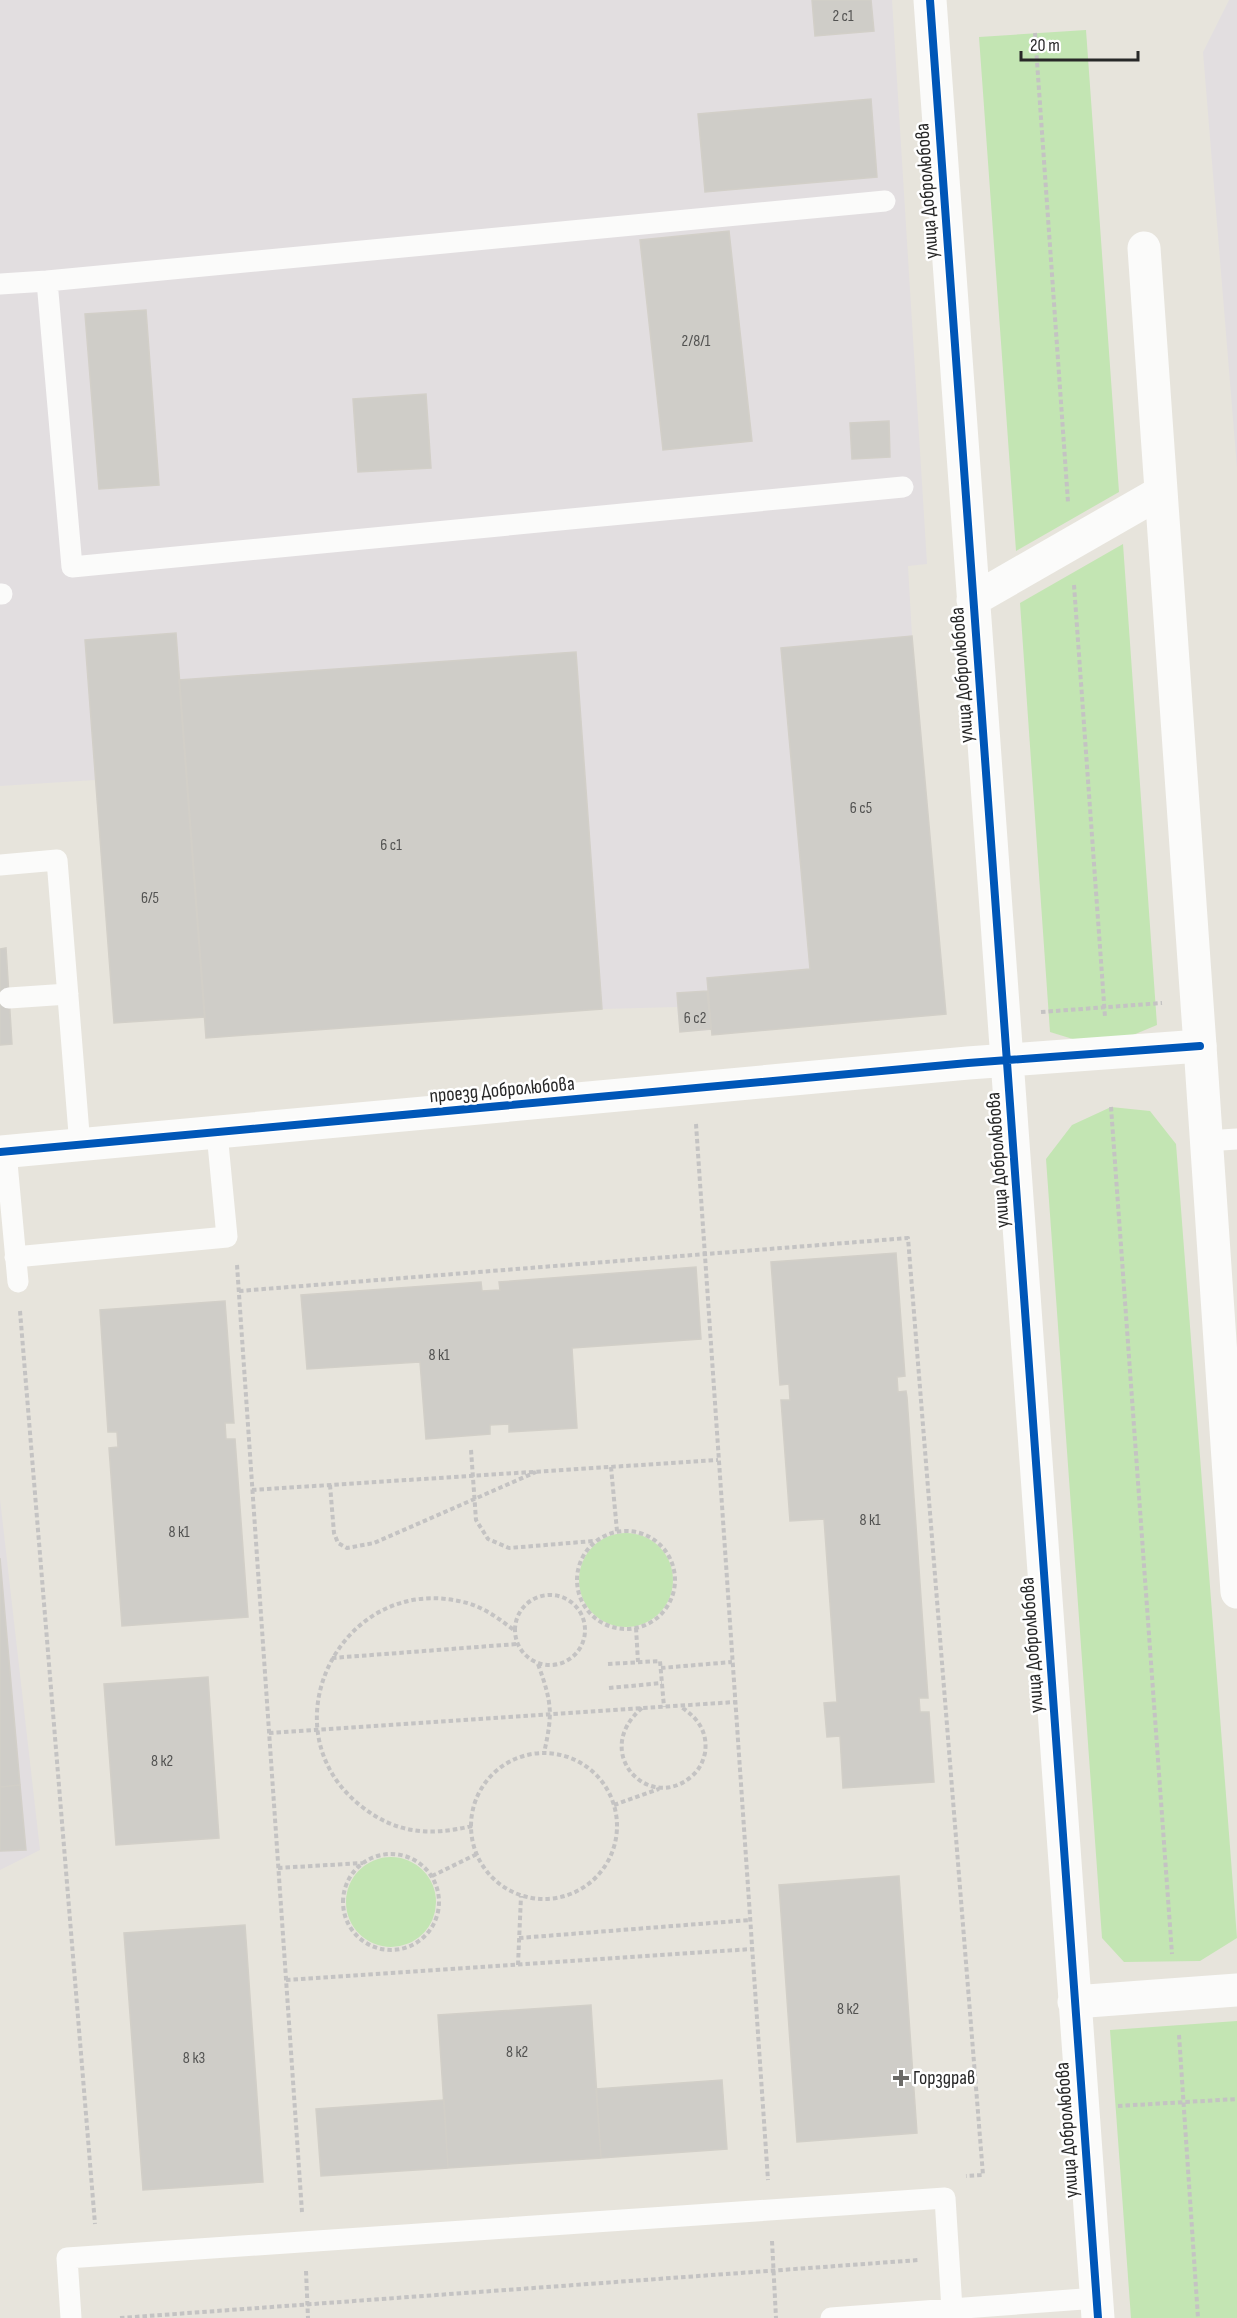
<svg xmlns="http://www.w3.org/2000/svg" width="1237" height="2318" viewBox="0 0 1237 2318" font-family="'Sofia Sans Condensed',sans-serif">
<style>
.industrial{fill:#e2dee0}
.green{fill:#c3e5b3}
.building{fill:#cfcdc8;stroke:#d2cfc8;stroke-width:1.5}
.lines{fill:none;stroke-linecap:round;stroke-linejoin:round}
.path{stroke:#c4c3c3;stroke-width:4;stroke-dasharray:4.5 3;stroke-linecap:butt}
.lane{stroke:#fbfbfa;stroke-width:21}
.street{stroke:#fbfbfa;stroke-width:33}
.secondary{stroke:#fbfbfa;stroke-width:33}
.cycleway-casing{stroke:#fff;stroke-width:11}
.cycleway{stroke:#0057b8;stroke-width:8}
.poi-dot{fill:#6b6a67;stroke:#fff;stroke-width:2}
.labels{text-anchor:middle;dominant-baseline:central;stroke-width:5;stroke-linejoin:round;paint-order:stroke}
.number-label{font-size:16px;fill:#525251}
.street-label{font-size:20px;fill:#282828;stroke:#fff}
.poi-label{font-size:20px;fill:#282828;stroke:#fff;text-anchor:start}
</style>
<rect width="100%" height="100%" fill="#e7e4dc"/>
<path class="industrial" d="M0,0h892l35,564 -19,2 4,70 34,378 -234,21 -1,-5 -31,2 -3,-25 -75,2 -396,29 -1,-21 -91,6 -19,-243 -95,6z
M1229,0h8v468l-34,-416z
M0,1499l40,351 -40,20z"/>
<path class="green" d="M1086,30l33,462 -103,59 -37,-514z
M1123,544l34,481 -24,10 -57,5 -26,-8 -30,-429z
M1111,1107l39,4 26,33 61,794 -37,23 -76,1 -22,-24 -56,-779 26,-34z
M579 1580a47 47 0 1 1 94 0a47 47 0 1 1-94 0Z
M346 1902a45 45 0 1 1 90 0a45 45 0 1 1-90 0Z
M1237,2021v297h-106l-21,-288z"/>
<path class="building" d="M812,0h59l3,31 -59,5z
M871,99l6,78 -172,15 -7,-78z
M729,231l23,210 -89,9 -23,-210z
M146,310l13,175 -60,4 -14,-175z
M426,394l5,74 -73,4 -5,-73z
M889,421l1,36 -38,2 -2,-36z
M176,633l29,384 -91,6 -29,-383z
M912,636l34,378 -234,21 -5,-57 103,-9 -29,-321z
M576,652l26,357 -396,29 -27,-358z
M6,948l6,96 -12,1v-96z
M707,991l4,38 -31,3 -3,-39z
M896,1253l9,123 -8,1 1,15 8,-1 1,6 21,301h-9l1,14h9l5,70 -91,6 -3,-52 -13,1 -3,-34 13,-1 -13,-183 -34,2 -9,-121h9l-1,-16 -9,1 -9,-123z
M896,1253l9,123 -8,1 1,15 8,-1 1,6 21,301h-9l1,14h9l5,70 -91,6 -3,-52 -13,1 -3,-34 13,-1 -13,-183 -34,2 -9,-121h9l-1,-16 -9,1 -9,-123z
M696,1267l5,72 -129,9 5,80 -68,4v-8l-19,1v9l-64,5 -6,-77 -113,7 -6,-74 180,-13 1,9 18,-1 -1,-8z
M696,1267l5,72 -129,9 5,80 -68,4v-8l-19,1v9l-64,5 -6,-77 -113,7 -6,-74 180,-13 1,9 18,-1 -1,-8z
M225,1301l9,122h-9l1,16h9l13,178 -126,9 -13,-178 9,-1 -1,-15h-9l-8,-122z
M225,1301l9,122h-9l1,16h9l13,178 -126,9 -13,-178 9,-1 -1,-15h-9l-8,-122z
M0,1558l20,227 -20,2z
M208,1677l11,161 -103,7 -12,-161z
M20,1785l6,65 -26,1v-64z
M899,1876l18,257 -120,9 -18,-257z
M245,1925l18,257 -120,8 -19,-257z
M591,2005l10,153 -153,10 -10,-153z
M722,2080l5,69 -126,9 -5,-69z
M444,2100l4,68 -127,8 -5,-67z"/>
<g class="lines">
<path class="path" d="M1035,33l33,469
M1074,585l31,432
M1041,1012l121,-9
M1111,1107l61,847
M696,1124l72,1056
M237,1265l65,947
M239,1291l669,-53 75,937 -17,1
M20,1311l75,913
M471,1450l5,70 12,19 21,9 85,-7
M611,1467l6,64
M330,1485l4,48 4,10 9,5 27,-5 162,-71
M252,1490l466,-30
M577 1580a49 49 0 1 1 98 0a49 49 0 1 1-98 0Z
M515 1630a35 35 0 1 1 70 0a35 35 0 1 1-70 0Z
M636,1628l2,34
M332,1658l185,-14
M538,1664c14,39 15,49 6,89
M608,1664l52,-3 4,46
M661,1668l71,-6
M609,1688l53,-5
M642,1708c-52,44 7,106 50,68 7,-6 11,-14 13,-23 3,-21 -7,-35 -24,-46
M269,1733l466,-31
M471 1826a73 73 0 1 1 146 0a73 73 0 1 1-146 0Z
M614,1805l45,-16
M472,1826c-42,10 -76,8 -111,-20 -98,-77 -19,-234 102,-204 19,4 35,16 51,28
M343 1902a48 48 0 1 1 96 0a48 48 0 1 1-96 0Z
M278,1868l85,-5
M432,1876l45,-22
M519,1938l231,-18
M518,1965l3,-69
M286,1980l466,-31
M1179,2035l19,283
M1118,2106l119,-7
M772,2241l4,77
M306,2271l2,47
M120,2318l799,-58"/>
<path class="lane" d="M885,201l-838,80 25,286 831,-80
M0,284l47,-3
M0,594h2
M0,865l57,-5 23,286
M9,998l59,-4
M1206,1141l31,-2
M6,1152l12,130
M15,1257l212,-20 -10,-104
M71,2318l-4,-60 878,-60 7,111
M831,2318l266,-20"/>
<path class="street" d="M930,0l77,1060
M1144,248l56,798
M973,600l188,-108"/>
<path class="secondary" d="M1007,1060l91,1258
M0,1152l968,-89 232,-17 37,546
M1074,2002l163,-12"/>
<defs>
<path id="cycleway" d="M930,0l168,2318
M0,1152l968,-89 232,-17"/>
</defs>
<use href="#cycleway" class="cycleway-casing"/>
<use href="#cycleway" class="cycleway"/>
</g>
<path class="poi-dot" d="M898 2069h6v6h6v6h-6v6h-6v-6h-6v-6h6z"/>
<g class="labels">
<g class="number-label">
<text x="843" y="16">2 с1</text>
<text x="696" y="341">2/8/1</text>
<text x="861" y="808">6 с5</text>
<text x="391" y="845">6 с1</text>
<text x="150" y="898">6/5</text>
<text x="695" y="1018">6 с2</text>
<text x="439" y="1355">8 к1</text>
<text x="870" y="1520">8 к1</text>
<text x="179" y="1532">8 к1</text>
<text x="162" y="1761">8 к2</text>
<text x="848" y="2009">8 к2</text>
<text x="517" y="2052">8 к2</text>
<text x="194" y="2058">8 к3</text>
</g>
<g class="street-label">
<text transform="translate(927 191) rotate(-94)">улица Добролюбова</text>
<text transform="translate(962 675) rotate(-94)">улица Добролюбова</text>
<text transform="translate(502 1090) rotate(-5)">проезд Добролюбова</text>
<text transform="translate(998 1160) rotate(-94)">улица Добролюбова</text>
<text transform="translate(1032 1645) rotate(-94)">улица Добролюбова</text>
<text transform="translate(1067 2130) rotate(-94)">улица Добролюбова</text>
</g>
<g class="poi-label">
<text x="913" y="2078">Горздрав</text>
</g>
</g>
<path d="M1021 51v9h117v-9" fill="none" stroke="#282828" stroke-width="3"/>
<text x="1030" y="51" font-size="18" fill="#282828" stroke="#ffffff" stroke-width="4.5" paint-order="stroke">20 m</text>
</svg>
